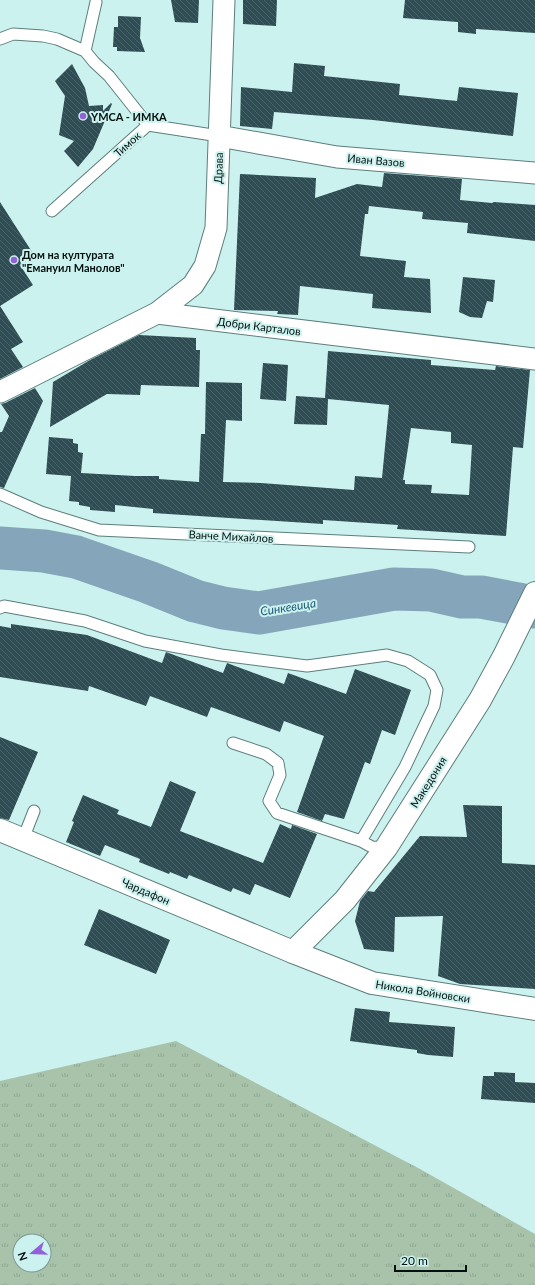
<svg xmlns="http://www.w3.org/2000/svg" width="535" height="1285" viewBox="0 0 535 1285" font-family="Lato,sans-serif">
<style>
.park{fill:url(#park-tufts);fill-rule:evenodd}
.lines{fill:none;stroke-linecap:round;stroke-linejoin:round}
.river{stroke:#85a6ba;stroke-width:43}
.building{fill:url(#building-back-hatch);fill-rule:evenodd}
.service-casing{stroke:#5c7e7c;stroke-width:13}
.minor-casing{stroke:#5c7e7c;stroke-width:23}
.tertiary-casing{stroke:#5c7e7c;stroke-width:24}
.secondary-casing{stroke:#5c7e7c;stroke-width:24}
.service{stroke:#fff;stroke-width:11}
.minor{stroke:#fff;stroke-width:21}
.tertiary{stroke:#fff;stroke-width:22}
.secondary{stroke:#fff;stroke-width:22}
.poi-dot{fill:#9160da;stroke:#ccf2ef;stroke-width:1.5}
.labels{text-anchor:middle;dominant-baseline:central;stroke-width:4;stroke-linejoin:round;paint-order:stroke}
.poi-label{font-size:11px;font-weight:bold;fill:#04100f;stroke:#ccf2ef;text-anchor:start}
.street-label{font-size:11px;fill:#04100f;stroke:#ccf2ef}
.water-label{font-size:12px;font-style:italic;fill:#205b78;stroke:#ccf2ef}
</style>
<defs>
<pattern id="park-tufts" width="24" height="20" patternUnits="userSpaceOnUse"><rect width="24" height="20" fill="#a8c3aa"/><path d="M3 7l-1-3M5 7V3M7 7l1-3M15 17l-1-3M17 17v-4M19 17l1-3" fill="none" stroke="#8fa691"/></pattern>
<pattern id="building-back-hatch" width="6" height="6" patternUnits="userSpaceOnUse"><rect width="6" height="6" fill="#2e4d54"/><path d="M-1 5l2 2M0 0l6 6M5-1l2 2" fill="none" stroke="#496268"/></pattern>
</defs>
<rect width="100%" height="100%" fill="#ccf2ef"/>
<path class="park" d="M176,1041l244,128 115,65v51h-535v-204zM20,1241h24v24h-24z"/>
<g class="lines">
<path class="river" d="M0,548l44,3 32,6 72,25 47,19 28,7 36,5 135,-24 37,1 31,7h19l54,10"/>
</g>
<path class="building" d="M171,0h28l-1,23 -23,-1z
M243,0h34l-1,26 -33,-2z
M405,0h130v33l-59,-4v5l-18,-2v-10l-55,-4z
M118,16l23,1 -1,21 5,14 -28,-1v-4h-4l1,-20h4z
M294,63l31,3 -1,10 76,8 -1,11 58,6 2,-14 59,6 -5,43 -140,-16 -99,-8 -2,17 -32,-3 1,-39 51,5z
M72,64l13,24 4,18 14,-1v6l8,-8 1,1 -19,45 -15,18 -14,-16 10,-10 -15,-6 6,-39 -10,-15z
M384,173l78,6 -2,21 32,3 2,-1 41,3v36l-68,-8 1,-10 -46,-4 1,-7 -54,-6 -1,8h-3l-5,42 46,5 -2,16 26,2 1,34 -59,-5 1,-14 -73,-8 -2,29 -21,-1 1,-3 -44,-1 6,-136 76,4 -1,20 42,-14 25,3z
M0,202l34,53 -14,10 13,20 -33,21 23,36 -12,7 12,18 -23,12z
M463,277l32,3 -2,22 -6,-1 -5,17 -12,-1 -11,-5z
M139,335l57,3v12h4l-1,37 -58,-2 -1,10 -33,-1 -57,33 3,-45 37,-22z
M328,351l103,9v5l64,5 1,-4 34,4 -7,78 -10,-1 -7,89 -109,-7 1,-4 -75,-5v4l-170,-11v-4l-38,-4v7l-25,-2v-3l-11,-2v-3l-10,-1 2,-25 -25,-2 3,-37 24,2v4l5,1v8l5,1 -2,20 54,3h24v3l40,3 2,-48h4l1,-52 36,1v38l-16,-1 -3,62 38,1 93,7 1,-14 27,2 7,-73 -61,-6 -1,26 -33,-1 2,-28 29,2zM411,428l40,4v11l21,2 -3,50 -38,-2 1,-8 -27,-1v-4h-2z
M263,363l25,2 -2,36 -26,-2z
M35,388l8,13 -39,87 -4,-1v-55h2l7,-16 -8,-12 4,-1z
M11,624l76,11 75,28 4,-11 57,21 4,-10 57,21 4,-11 58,21 9,-25 56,21 -16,45 -13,-5 -12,34 -5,-2 -21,57 -19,-5 -3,7 -25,-9 27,-76 -40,-15 -4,11 -69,-25 -4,10 -57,-21 -4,10 -57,-20 -1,5 -88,-14v-51l11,2z
M0,737l38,15 -29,68 -9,-2z
M170,781l26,11 -16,39 83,32 17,-39 11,5 1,-4 25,9 -27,64 -35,-14 -5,11 -17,-7 -2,4 -42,-17 -2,4 -17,-7 -1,2 -30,-12 1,-3 -35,-14 -5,11 -34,-14 8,-20 -2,-1 11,-26 36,15 -2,4 34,13z
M463,805l39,1v57l33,2v124l-75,-5 -22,-8 5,-60 -48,1 -1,35 -30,-3 -9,-28 5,-20 8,-10 6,1 46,-56 47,1z
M99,909l71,31 -14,34 -72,-29z
M355,1008l35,4 -1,10 66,5 -2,30 -25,-2 -11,-2v-3l-67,-9z
M494,1072l21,1v9l20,1v20l-54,-4 2,-23h11z"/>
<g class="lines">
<defs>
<path id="service" d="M0,39l13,-5 30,2 14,3 28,12 9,11 15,14 39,49
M85,51l11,-49
M52,211l96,-86 71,11
M0,494l41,18 58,18 370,17
M0,608l4,-2 81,15 60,20 76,14 86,11 80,-11 21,6 22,14 7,15 -3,16 -29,61 -44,74 11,6 14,1
M233,743l33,11 12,9 2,12 -11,26 8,12 84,28
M23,839l11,-28"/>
<path id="minor" d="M219,136l118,21 198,16
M157,313l36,-28 12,-19 11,-38 8,-228
M0,392l157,-79 378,46"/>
<path id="tertiary" d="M293,952l79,31 163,26"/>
<path id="secondary" d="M0,830l293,122 52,-52 41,-52 94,-148 24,-44 31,-63"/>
</defs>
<use href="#service" class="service-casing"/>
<use href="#minor" class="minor-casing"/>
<use href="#tertiary" class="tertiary-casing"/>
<use href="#secondary" class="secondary-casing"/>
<use href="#service" class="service"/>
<use href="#minor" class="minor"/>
<use href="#tertiary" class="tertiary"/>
<use href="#secondary" class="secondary"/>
</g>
<g class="poi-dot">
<circle cx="83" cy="116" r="4"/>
<circle cx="14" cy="260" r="4"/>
</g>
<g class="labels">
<g class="poi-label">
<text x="91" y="116">YMCA - ИМКА</text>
<text x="22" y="254">Дом на културата<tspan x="22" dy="13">"Емануил Манолов"</tspan></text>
</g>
<g class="street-label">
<text transform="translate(127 144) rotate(-42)">Тимок</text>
<text transform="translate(376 160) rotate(5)">Иван Вазов</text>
<text transform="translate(218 168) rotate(-88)">Драва</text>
<text transform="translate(259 326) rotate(7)">Добри Карталов</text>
<text transform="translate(231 536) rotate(3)">Ванче Михайлов</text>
<text transform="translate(428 782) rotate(-58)">Македония</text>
<text transform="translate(146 891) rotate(23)">Чардафон</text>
<text transform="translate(423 991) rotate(9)">Никола Войновски</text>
</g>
<g class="water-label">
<text transform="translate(288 607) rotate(-9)">Синкевица</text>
</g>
</g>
<g transform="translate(32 1253) rotate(251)"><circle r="19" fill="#ccf2ef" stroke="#7c9895"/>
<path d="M0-3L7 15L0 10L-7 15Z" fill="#9160da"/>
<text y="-6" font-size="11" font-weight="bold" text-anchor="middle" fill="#04100f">N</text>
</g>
<path d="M395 1265v6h71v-6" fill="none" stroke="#04100f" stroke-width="2"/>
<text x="401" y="1265" font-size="12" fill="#04100f" stroke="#ccf2ef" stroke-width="3" paint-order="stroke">20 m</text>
</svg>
